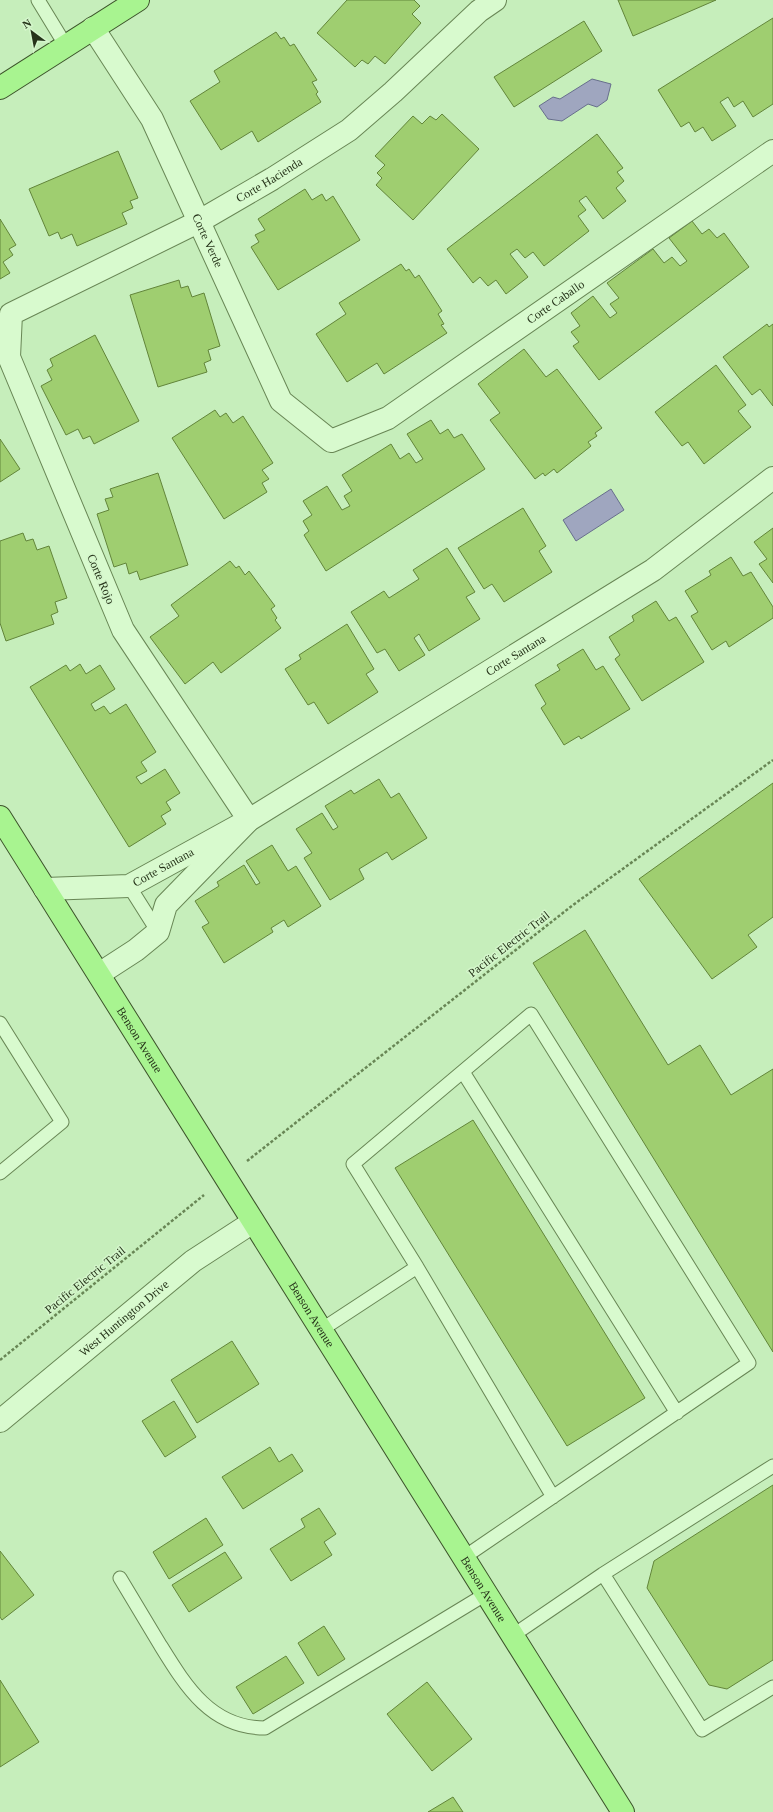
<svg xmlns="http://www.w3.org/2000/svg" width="773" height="1812" viewBox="0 0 773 1812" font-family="'Times New Roman',serif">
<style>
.water{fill:#9fa6bf;stroke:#676e8c}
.building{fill:#9fce70;stroke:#62853a}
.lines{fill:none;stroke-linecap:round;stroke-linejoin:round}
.service-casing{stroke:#688655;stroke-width:15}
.minor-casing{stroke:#688655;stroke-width:24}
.primary-casing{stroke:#3c532a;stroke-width:24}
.path{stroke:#688655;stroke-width:2.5;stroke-dasharray:3 2;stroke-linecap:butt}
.service{stroke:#d8face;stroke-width:13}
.minor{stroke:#d8face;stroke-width:22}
.primary{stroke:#a8f490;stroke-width:22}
.labels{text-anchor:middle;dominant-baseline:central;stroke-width:3;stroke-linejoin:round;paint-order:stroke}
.street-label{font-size:12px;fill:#26341a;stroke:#d4f6cb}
</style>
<rect width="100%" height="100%" fill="#c6eebb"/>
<path class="water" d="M592,79l19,5 -4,16 -10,7 -9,-3 -26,17 -14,-2 -9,-13 14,-9 7,2z
M611,489l13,21 -48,31 -13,-21z"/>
<path class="building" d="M347,0h67l6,6 -8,8 9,9 -36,41 -10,-8 -7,8 -6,-4 -7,7 -38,-34z
M618,0h98l-83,36z
M773,18v86l-20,13 -10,-16 -9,6 -6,-10 -8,5 16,24 -24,15 -9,-14 -8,5 -6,-10 -8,5 -23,-37z
M584,21l18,30 -88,56 -20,-30z
M276,32l5,7 3,-2 6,9 4,-2 23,36 -5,2 6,10 -2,2 5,8 -63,40 -6,-11 -31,19 -31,-49 30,-19 -6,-11z
M442,114l37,35 -66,71 -37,-35 6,-7 -5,-5 8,-8 -10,-9 38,-40 9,8 8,-8 6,4z
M597,134l26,34 -6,4 7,9 -8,7 10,13 -23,18 -17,-23 -7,5 7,9 -8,6 11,15 -45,35 -11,-14 -8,6 -8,-9 -7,5 18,23 -22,17 -10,-14 -8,6 -8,-9 -7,6 -26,-34z
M118,151l20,47 -8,3 3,7 -11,5 5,11 -50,22 -5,-12 -11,5 -3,-7 -9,4 -20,-47z
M305,189l7,11 10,-6 4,7 7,-5 27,44 -82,50 -27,-43 8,-5 -4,-7 10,-5 -7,-11z
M0,219l16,26 -7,4 4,6 -10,7 7,11 -10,6z
M692,221l10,13 7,-5 8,9 7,-5 25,34 -150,113 -26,-34 6,-4 -8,-10 9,-6 -9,-13 22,-17 17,22 7,-5 -7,-9 9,-6 -12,-15 46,-34 11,14 8,-6 8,9 7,-5 -18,-23z
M401,264l5,7 3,-2 6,9 4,-3 23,36 -4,3 6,10 -3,1 6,8 -63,41 -7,-11 -30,19 -31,-48 30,-20 -7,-11z
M179,280l2,8 7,-2 4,11 12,-4 16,53 -12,4 3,10 -7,3 3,9 -49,15 -28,-92z
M767,324l2,3 4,-3v82l-13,-17 -8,6 -29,-38z
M95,335l44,86 -45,23 -4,-8 -7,3 -5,-10 -12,6 -25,-49 11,-6 -5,-10 6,-4 -3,-7z
M524,349l22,28 11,-8 45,59 -7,5 2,3 -9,6 3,4 -34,27 -3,-4 -9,7 -2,-3 -8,6 -45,-59 10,-7 -22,-29z
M716,365l30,40 -8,6 13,16 -47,37 -16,-22 -6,4 -27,-34z
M215,410l5,7 6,-4 7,10 10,-7 30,47 -11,7 7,9 -7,4 5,9 -43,27 -52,-81z
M431,420l9,14 8,-5 6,9 8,-4 23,35 -159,102 -22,-36 5,-4 -6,-10 9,-6 -9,-14 24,-15 15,24 8,-4 -6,-10 8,-5 -10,-16 49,-31 9,15 9,-6 7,10 7,-4 -16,-25z
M0,439l20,30 -20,13z
M158,473l30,92 -48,15 -3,-9 -8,3 -3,-11 -12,4 -17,-53 12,-4 -4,-11 8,-2 -3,-8z
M523,508l23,38 -7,5 13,21 -48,30 -12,-18 -8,5 -26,-41z
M773,528v55l-14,-19 8,-5 -13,-17z
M23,533l3,8 7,-2 4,11 12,-4 18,52 -12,4 3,10 -7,3 3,9 -48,17 -6,-18v-82z
M447,548l28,44 -9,5 14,22 -51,32 -10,-17 -5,4 11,17 -26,16 -14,-22 -8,4 -26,-41 33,-21 5,7 30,-19 -6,-9z
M731,557l12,19 8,-4 22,35v11l-44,29 -3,-6 -14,9 -21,-34 7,-4 -13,-21 26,-16 -2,-4z
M230,561l6,7 3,-2 6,9 4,-4 26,35 -4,3 6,9 -2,2 6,8 -60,45 -8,-11 -28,22 -35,-47 29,-21 -8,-11z
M656,601l13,20 7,-4 28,45 -62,39 -27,-42 5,-4 -11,-18 25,-16 -2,-5z
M347,624l27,45 -8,5 12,18 -50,32 -14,-22 -6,3 -23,-36 16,-10 -2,-4z
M583,649l13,21 7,-4 27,43 -49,30 -2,-3 -15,9 -23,-37 5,-4 -11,-19 25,-15 -3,-5z
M80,664l6,10 14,-9 15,24 -24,15 4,7 9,-5 6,8 16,-10 30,48 -15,10 6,9 -11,6 5,7 24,-15 15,24 -14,9 5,8 -10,6 5,8 -37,23 -99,-160 36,-22 4,6z
M379,779l12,19 8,-5 28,45 -35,22 -5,-8 -28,17 5,10 -34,21 -26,-42 8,-5 -16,-24 26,-16 11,17 5,-3 -13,-21 26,-16 3,4z
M773,783v134l-25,18 9,12 -45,32 -73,-100z
M272,845l16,26 8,-5 25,40 -33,21 -4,-7 -13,8 2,4 -49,31 -22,-36 7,-4 -14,-22 24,-15 -2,-4 27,-17 12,20 4,-2 -14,-22z
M585,930l83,135 32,-20 31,50 42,-26v283l-240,-389z
M473,1120l172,278 -78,48 -172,-278z
M232,1341l27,43 -62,39 -26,-43z
M174,1401l22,36 -31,20 -23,-36z
M270,1447l9,15 13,-8 11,17 -60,38 -21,-32z
M773,1485v175l-46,29 -18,-4 -62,-97 7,-27z
M319,1508l17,26 -12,8 8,13 -41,26 -21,-32 35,-22 -4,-8z
M206,1518l17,27 -54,34 -16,-27z
M0,1551l34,44 -32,25 -2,-3z
M225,1552l17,26 -53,34 -17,-27z
M324,1626l21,33 -27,17 -20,-33z
M286,1656l18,27 -51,31 -17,-27z
M0,1680l39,62 -39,25z
M427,1682l45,57 -40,32 -45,-57z
M453,1797l10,15h-35z"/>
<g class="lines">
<defs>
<path id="service" d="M38,0l28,46
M129,886l29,46
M0,1023l62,99 -62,51
M463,1072l214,341
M417,1267l136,230
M321,1330l96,-63 -64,-103 178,-150 218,349 -286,195
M773,1466l-170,108 99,156 71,-43
M120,1578c13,22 26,43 39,65 26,42 51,85 106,85l221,-134
M512,1636l91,-62"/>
<g id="minor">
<path id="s1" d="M93,28l59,91 129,282 50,40 57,-23 385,-267"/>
<path id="s2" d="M45,889l84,-3 120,-66 -126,-190 -114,-273 2,-43 187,-92 74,-43 77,-49 44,-38 86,-81 16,-11"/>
<path id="s3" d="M99,974l37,-24 22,-18 8,-27 83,-85 404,-250 120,-92"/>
<path id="s4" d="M0,1421l193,-160 60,-39"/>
</g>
<g id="primary">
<path d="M0,88l138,-88"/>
<path id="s5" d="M0,817l623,995"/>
</g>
</defs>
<use href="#service" class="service-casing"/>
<use href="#minor" class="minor-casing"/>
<use href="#primary" class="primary-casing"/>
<path class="path" d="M247,1161l326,-256 200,-145
M0,1360l204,-165"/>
<use href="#service" class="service"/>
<use href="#minor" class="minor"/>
<use href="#primary" class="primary"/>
</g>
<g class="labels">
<g class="street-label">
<text stroke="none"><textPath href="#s2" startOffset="1079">Corte Hacienda</textPath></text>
<text stroke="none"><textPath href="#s1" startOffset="242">Corte Verde</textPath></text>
<text stroke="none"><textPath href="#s1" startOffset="748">Corte Caballo</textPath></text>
<text transform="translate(101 579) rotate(67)">Corte Rojo</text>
<text stroke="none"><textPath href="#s3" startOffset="533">Corte Santana</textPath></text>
<text stroke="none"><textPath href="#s2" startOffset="123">Corte Santana</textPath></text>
<text transform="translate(509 944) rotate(-38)">Pacific Electric Trail</text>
<text stroke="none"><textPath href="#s5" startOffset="263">Benson Avenue</textPath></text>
<text transform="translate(85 1280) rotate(-39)">Pacific Electric Trail</text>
<text stroke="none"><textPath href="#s5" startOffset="587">Benson Avenue</textPath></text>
<text stroke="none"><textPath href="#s4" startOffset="161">West Huntington Drive</textPath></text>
<text stroke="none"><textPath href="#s5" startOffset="911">Benson Avenue</textPath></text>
</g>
</g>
<g transform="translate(32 32) rotate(328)" stroke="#d4f6cb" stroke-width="3" paint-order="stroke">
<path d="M0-3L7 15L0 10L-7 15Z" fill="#26341a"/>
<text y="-6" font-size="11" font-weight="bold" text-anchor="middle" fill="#26341a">N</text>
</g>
</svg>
